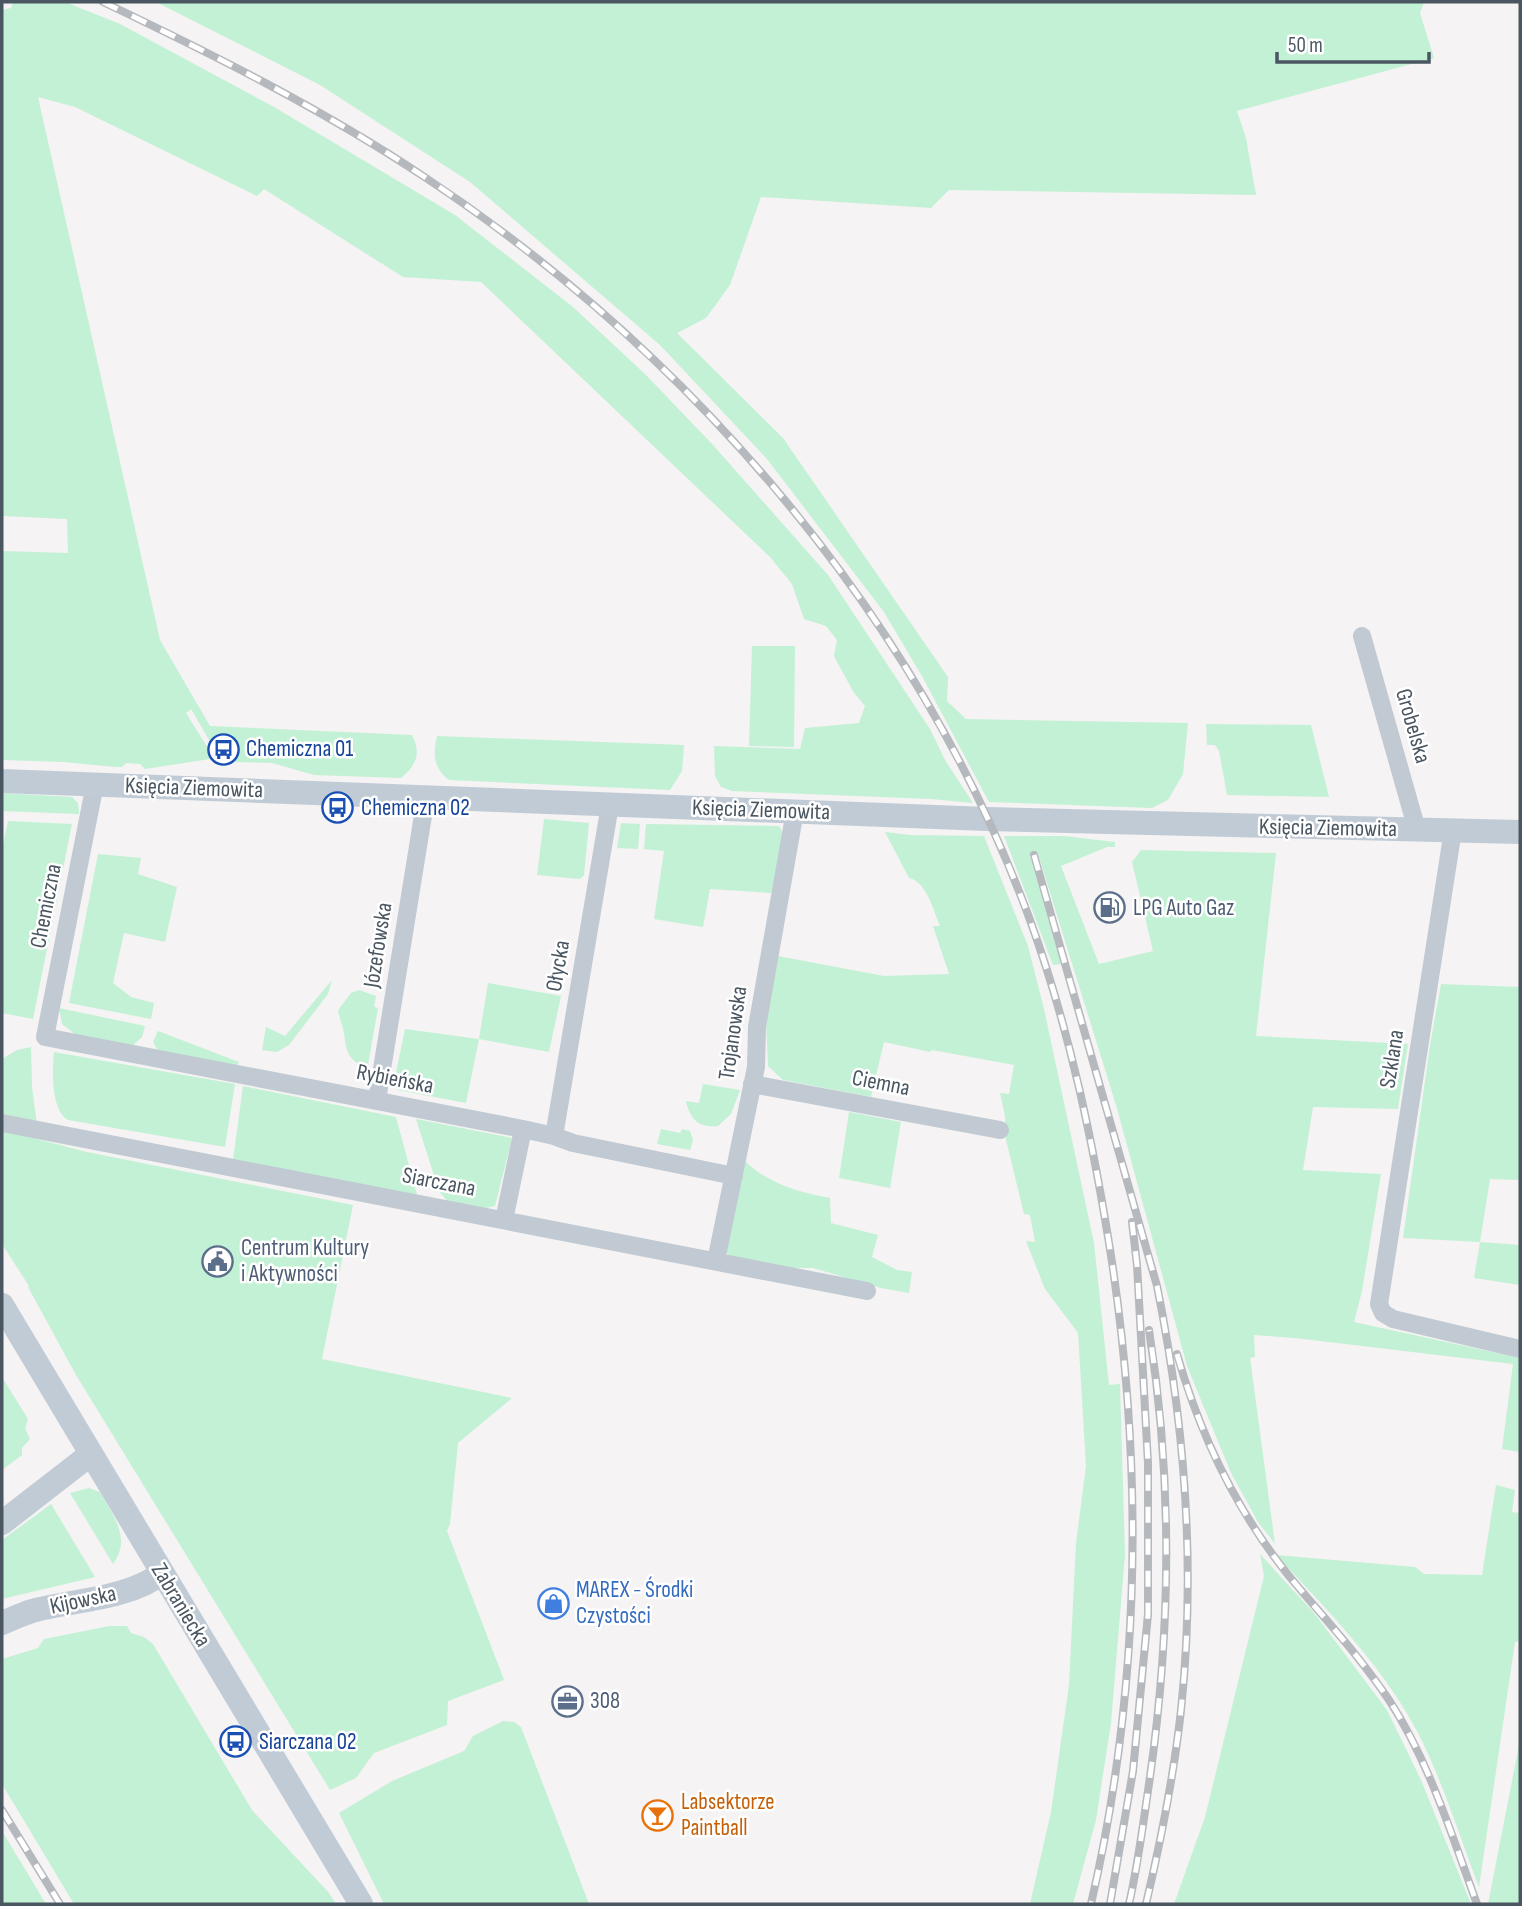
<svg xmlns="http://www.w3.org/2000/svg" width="1522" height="1906" viewBox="0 0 1522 1906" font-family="'Sofia Sans Condensed',sans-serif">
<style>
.green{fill:#c3f1d5}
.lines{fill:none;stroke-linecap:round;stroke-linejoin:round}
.street{stroke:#c1cad2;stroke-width:18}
.secondary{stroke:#c1cbd6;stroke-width:24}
.rail-casing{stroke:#b5b8bd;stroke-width:8}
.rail{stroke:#fff;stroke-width:5;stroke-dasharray:16;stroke-linecap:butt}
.labels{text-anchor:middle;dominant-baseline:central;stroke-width:5;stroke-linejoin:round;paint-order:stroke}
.street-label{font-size:23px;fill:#4a5661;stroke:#fff}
.transit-label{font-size:23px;fill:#164399;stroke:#fff;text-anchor:start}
.service-label{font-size:23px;fill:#4e5e75;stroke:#fff;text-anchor:start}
.shop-label{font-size:23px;fill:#366cbe;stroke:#fff;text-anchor:start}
.food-label{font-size:23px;fill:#c56008;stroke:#fff;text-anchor:start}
</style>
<rect width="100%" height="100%" fill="#f5f3f3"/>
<path class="green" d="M13,2h52l55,22 154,83 181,108 118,92 73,68 67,70 115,130 102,154 15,31 28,43 -42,-4 -199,-8 -11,-4 -6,-11 -1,-30 86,3 5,-21 54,-5 6,-17 -11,-13 -20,-37 3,-16 -11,-14 -22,-7 -12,-35 -22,-27 -289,-275 -78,-5 -139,-88 -7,7 -182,-89 -37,-10 122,543 50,86 202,9c9,18 5,30 -11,43l-87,-3 -42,-12 -37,-1v-16l-23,-1 -21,-36 -5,4 25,40 -1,6 -65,10 -5,-5 -14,-1 -4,4h-6l-53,-5 -61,-2v-209l66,2 -1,-34 -65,-3v-506l9,-2z
M156,2h1268l-4,11 14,45 -197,53 9,27 10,57 -307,-5 -18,18 -170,-11 -31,88 -24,33 -29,15 106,105 165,239 -1,24 19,18 222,4 -5,51 -15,26 -16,8 -163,-6 -66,-124 -39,-66 -117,-153 -107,-114 -190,-163 -150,-97z
M752,646h43l-1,101 -45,-1z
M1206,724l105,1 18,72 -102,-2 -8,-44 -4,-6h-8z
M437,736l247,9 -2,26 -12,19 -221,-10c-16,-12 -16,-26 -12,-44z
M2,793l70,4 6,6 1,11 -77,-3z
M544,819l45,4 -5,52 -4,4 -43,-4z
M8,821l64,3 -39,195 -31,-6v-163z
M621,823l19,1 -2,25 -21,-1z
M646,824l133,2 6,11 -14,56 -61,-4 -7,38 -49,-8 10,-68 -20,-2z
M885,832l25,3 74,1 44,110 16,63 50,234 15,142 11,-1 5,171 -14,168 -15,97 -23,84h-43l21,-92 18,-127 7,-142 10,-77 -8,-133 -33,-44 -19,-48 9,1 -5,-27 -6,-1 -18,-74 -1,-24 -5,-23 9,1 5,-29 -82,-15 -2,2 -46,-10 -13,55 -88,-17 -15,-14 -2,-45 12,-65 106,20 65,-2 -16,-48h7c-7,-16 -13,-44 -31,-48z
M1004,836h60l51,6v5h-8l-46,19 38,98 54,-13 -21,-89 9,-12 135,3 -20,183 152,8 -10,65 -85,-2 -10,63 78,4 -19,117 -8,31 166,36v94l-18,-3 11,-85 -218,-26 -41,-3 1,22 -5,1 25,186 -17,-22 -27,-49 -44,-107 -71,-261 -78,-251 -8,2 31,108 -8,1z
M98,854l43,4 -3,16 39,13 -12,55 -41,-9 -11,50 18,14 23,6 -3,16 -82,-16z
M332,980l-4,14 -39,51 -12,7 -15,-2 4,-23 19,9z
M488,983l73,13 -12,56 -70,-13 -13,64 -68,-13 -4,-8 11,-53 74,10z
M1441,984l79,3v193l-30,-1 -10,63 40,3v40l-46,-7 6,-36 -77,-4 27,-193z
M359,990l17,6 -2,11 4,1 -10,57 -10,-1c-12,-9 -12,-17 -14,-31 -1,-8 -5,-15 -6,-23l13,-17z
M59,1008l86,18 -3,11 -11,10 -55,-12 -14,-11z
M158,1031l81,31 -2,4 -79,-15 -5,-9z
M31,1047l1,40 5,38 -35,-8v-58l15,-9z
M54,1052l181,32 -10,63 -157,-27c-17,-10 -16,-50 -14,-68z
M703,1084l37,6 -9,24 -13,12c-20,2 -28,-7 -32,-25l13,2z
M243,1086l153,31 21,78 -184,-35z
M849,1112l52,10 -11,66 -51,-10z
M416,1119l96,19 -17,68 -14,3 -32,-6 -10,-12z
M661,1129l19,4 2,-4 8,2 3,9 -3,10 -33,-6z
M2,1130l85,22 266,53 -31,154 190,39 -54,45 -8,81 -3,7 57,149 -56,21 -1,24 -73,28 -18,25 -26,12 -254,-415 -48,-88 1,-1 -27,-42z
M744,1160c24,24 54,32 86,38l1,25 47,12 -6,22 25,13 15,2 -3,21 -28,-5 -68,-20h-22l-60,-11 -5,-5z
M2,1377l26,42 -3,9 5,11 -8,9v7l-20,15z
M1496,1485l19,5 -3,22 8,1v117l-2,12h-3l-36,245c-18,-47 -34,-98 -56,-144 -34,-71 -94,-131 -147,-188l139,12 9,7 58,1z
M89,1488l11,4c13,24 32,46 13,72l-43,-71z
M51,1504l44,73 -93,22v-59z
M1260,1554l54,59 73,97 34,70 50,124h-297l31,-87 59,-241z
M109,1626h18l4,7 13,4 9,7 99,166 77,83 7,11h-262l-72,-120v-125l36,-11 6,-9z
M503,1721l11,1 7,5 68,177h-205l-45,-91 53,-32 72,-30 9,-15z
M1520,1740v164h-32z
M2,1831l44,73h-44z"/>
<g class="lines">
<path class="street" d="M1362,636l55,194
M95,784l-50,253 478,92 31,7 19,7 161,33
M1453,830l-74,474 4,9 10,6 127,30
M752,1084l248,46
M377,1100l49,-303
M2,1123l865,168
M554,1136l56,-331
M504,1220l19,-91
M716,1261l40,-194 1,-40 38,-216"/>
<path class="secondary" d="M2,781l985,38 533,13
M2,1305l359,599
M2,1523l89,-69
M2,1623c10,-4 20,-9 30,-12 41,-11 97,-12 130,-38"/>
<defs>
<path id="rail" d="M103,2c109,52 219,107 320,174 268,177 495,440 607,744 40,110 64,226 82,342 32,215 28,430 -21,642
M1034,855l123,431c28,139 39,283 24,424 -7,65 -20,130 -35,194
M1177,1354c23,81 59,156 112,222 34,41 70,79 100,124 40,61 63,136 88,204
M2,1810l58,94
M1110,1904l23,-133 15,-157v-151l-11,-198 -5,-43
M1129,1904c9,-39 14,-80 20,-120 22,-151 24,-303 0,-454"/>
</defs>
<use href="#rail" class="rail-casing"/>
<use href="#rail" class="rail"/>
</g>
<defs>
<symbol id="bus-ring" viewBox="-11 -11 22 22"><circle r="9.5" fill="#fff" stroke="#1a4fb4" stroke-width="1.5"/><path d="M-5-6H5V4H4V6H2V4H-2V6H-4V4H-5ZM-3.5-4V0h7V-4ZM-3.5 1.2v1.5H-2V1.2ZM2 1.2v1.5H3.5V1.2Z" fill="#1a4fb4"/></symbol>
<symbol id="fuel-ring" viewBox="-11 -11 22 22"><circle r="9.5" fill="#fff" stroke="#5c6f8a" stroke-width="1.5"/><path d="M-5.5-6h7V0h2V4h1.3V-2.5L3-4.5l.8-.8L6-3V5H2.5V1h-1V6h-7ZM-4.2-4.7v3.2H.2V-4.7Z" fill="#5c6f8a"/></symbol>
<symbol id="civic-ring" viewBox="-11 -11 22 22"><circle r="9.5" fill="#fff" stroke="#5c6f8a" stroke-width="1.5"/><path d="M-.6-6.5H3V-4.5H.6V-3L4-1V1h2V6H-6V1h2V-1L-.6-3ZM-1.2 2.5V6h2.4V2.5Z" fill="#5c6f8a"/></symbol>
<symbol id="shop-ring" viewBox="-11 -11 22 22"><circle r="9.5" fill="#fff" stroke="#3f7fe0" stroke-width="1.5"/><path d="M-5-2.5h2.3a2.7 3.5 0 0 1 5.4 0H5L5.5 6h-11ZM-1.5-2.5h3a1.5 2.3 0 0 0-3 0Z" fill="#3f7fe0"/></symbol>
<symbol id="office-ring" viewBox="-11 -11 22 22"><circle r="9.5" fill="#fff" stroke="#5c6f8a" stroke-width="1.5"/><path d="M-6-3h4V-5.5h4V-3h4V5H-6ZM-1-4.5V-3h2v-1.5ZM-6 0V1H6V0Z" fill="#5c6f8a"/></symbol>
<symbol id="bar-ring" viewBox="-11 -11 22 22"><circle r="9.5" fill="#fff" stroke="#e8710a" stroke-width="1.5"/><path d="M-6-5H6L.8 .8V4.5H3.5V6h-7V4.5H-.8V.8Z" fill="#e8710a"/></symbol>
</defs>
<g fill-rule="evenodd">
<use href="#bus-ring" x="206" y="732" width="35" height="35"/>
<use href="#bus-ring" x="320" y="790" width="35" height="35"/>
<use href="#fuel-ring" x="1092" y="890" width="35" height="35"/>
<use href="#civic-ring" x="200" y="1244" width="35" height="35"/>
<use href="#shop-ring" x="536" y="1586" width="35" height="35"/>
<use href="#office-ring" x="550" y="1684" width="35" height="35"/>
<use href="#bus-ring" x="218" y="1724" width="35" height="35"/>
<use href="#bar-ring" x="640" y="1798" width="35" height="35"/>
</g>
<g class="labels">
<g class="street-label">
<text transform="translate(1413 726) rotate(74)">Grobelska</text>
<text transform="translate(194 788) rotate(2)">Księcia Ziemowita</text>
<text transform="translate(761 810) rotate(2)">Księcia Ziemowita</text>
<text transform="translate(1328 828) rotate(1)">Księcia Ziemowita</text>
<text transform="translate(46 906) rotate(-79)">Chemiczna</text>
<text transform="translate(378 945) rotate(-81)">Józefowska</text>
<text transform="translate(558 966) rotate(-80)">Ołycka</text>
<text transform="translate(733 1033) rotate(-82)">Trojanowska</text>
<text transform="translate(1392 1059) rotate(-81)">Szklana</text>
<text transform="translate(395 1079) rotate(11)">Rybieńska</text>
<text transform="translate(881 1083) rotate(11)">Ciemna</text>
<text transform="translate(439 1182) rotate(11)">Siarczana</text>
<text transform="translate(83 1600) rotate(-12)">Kijowska</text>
<text transform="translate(181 1605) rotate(59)">Zabraniecka</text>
</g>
<g class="transit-label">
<text x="246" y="749">Chemiczna 01</text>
<text x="361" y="808">Chemiczna 02</text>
<text x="259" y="1742">Siarczana 02</text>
</g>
<g class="service-label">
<text x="1133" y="908">LPG Auto Gaz</text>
<text x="241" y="1248">Centrum Kultury<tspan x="241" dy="26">i Aktywności</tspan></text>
<text x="590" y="1701">308</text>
</g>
<g class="shop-label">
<text x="576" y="1590">MAREX - Środki<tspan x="576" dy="26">Czystości</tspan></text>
</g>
<g class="food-label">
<text x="681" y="1802">Labsektorze<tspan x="681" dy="26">Paintball</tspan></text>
</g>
</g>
<rect width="1522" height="1906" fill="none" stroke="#4a5661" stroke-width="7"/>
<path d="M1277 52v10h152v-10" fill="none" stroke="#4a5661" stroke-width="3.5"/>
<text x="1288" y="52" font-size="21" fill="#4a5661" stroke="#ffffff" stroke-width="5" paint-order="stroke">50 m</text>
</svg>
